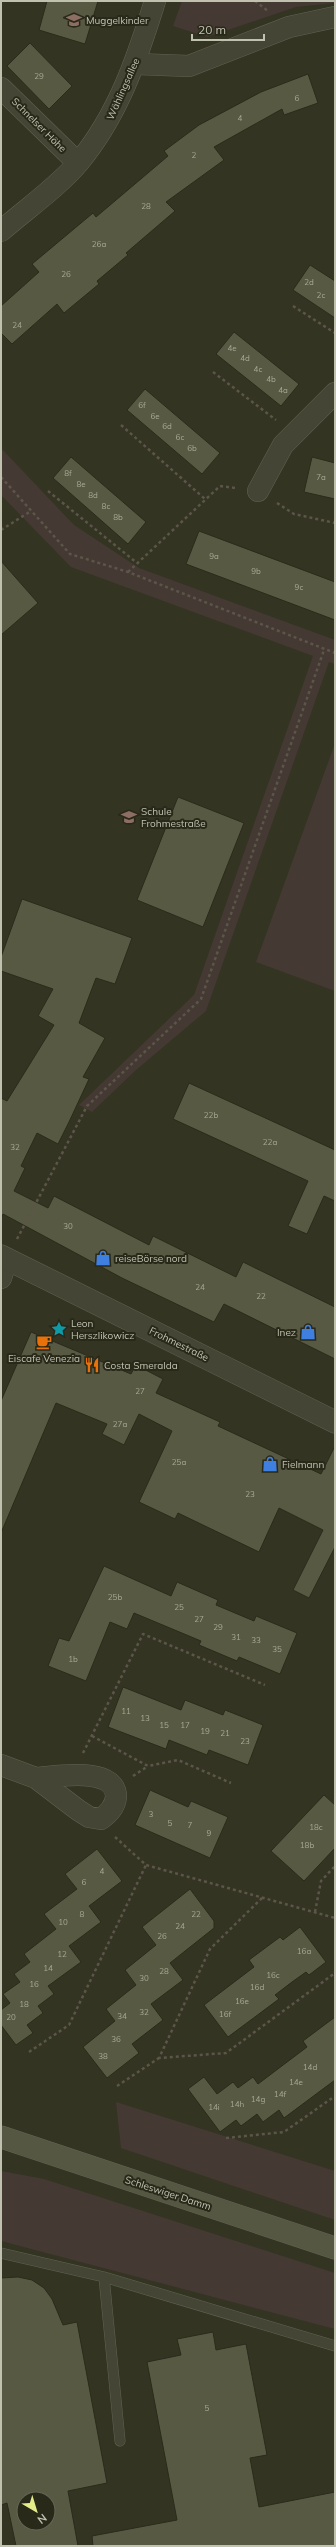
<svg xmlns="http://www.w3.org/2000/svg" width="336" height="2547" viewBox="0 0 336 2547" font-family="Mulish,sans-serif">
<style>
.green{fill:#453933}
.building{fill:#585943;stroke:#2b2b1c;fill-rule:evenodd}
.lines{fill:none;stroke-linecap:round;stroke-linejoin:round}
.service-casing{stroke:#626352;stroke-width:11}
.minor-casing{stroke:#626352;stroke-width:22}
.tertiary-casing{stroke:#626352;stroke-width:23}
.secondary-casing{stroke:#626352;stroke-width:23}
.path{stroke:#5c554a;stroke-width:2.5;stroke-dasharray:3 3;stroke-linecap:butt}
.service{stroke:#444535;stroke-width:10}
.minor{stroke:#444535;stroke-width:21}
.tertiary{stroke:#444535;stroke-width:22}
.secondary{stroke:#565743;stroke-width:22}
.labels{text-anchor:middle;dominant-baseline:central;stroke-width:4;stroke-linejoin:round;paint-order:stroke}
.number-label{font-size:8px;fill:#a6a894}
.poi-label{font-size:10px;fill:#c0c2af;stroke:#29291a;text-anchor:start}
.street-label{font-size:10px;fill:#c0c2af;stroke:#29291a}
</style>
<rect width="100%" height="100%" fill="#333422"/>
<path class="green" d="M182,1h153v2l-39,4 -89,30 -34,-11z
M1,448l73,77 65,43 196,72v24l-6,-2 -123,349 -70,59 -44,42 -13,-7 115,-110 119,-339 -242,-89 -70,-72z
M334,746h1v245l-79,-29z
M116,2102l219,69v49l-214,-72z
M1,2171l43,8 291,94v56l-334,-88z"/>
<path class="building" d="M47,1h51l-13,43 -46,-14z
M30,43l42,43 -23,23 -42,-43z
M308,74l10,29 -34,12 -2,-6 -68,38 10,13 -58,42 9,9 -49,42 2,2 -31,26 2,3 -35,29 -7,-9 -45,40 -11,-11v-27l38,-34 -7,-8 61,-51 3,4 72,-61 -4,-5 35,-26 62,-33z
M310,265l25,16v37l-42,-28z
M234,332l65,52 -18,22 -65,-52z
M145,389l75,64 -18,21 -75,-64z
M71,457l75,65 -18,22 -75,-66z
M312,457l23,6v36l-31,-7z
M199,531l136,51v38l-149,-56z
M1,561l37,42 -37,32z
M178,797l66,26 -41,104 -66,-27z
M22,899l110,39 -17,46 -19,-6 -17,45 26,15 -22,39 6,2 -20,43 -11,22 -21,-11 -16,33 4,2 -11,23 34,17 6,-12 95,49 4,-9 83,41 7,-15 92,45v52l-111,-55 -10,18 -92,-44 -119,-64 -2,4v-120l6,3 47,-76 -16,-9 15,-27 -52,-18v-14z
M189,1083l146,67v51l-11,-5 -17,38 -19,-8 20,-45 -135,-62z
M31,1332l100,42 5,-9 27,14 -7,14 64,29 -2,4 103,48 14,-28v101l-26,51 -16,-8 30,-60 -44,-22 -20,44 -81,-39 -3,6 -36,-17 33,-71 -33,-17 -15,31 -22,-11 5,-10 -51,-21 -55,130v-132z
M104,1566l67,30 6,-14 41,18 -2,5 38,16 2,-5 41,17 -17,41 -41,-17 -2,4 -38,-16 2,-4 -67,-28 -7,16 -17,-7 -24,59 -38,-15 11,-28 10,3z
M123,1687l58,23 4,-10 38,15 2,-5 38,15 -15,40 -39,-15 -2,5 -38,-15 -3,9 -58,-22z
M150,1790l38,17 3,-6 37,16 -18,41 -75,-33z
M324,1795l11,10v43l-31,33 -33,-30z
M97,1849l25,32 -33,25 12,16 -32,24 12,16 -33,24 6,8 -16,12 5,7 -16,12 6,8 -17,12 -15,-20v-15l9,-7 -7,-9 17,-12 -6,-8 16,-12 -6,-8 32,-25 -12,-15 33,-25 -12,-15z
M190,1889l24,32v7l-44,35 13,17 -32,24 12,16 -31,24 7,9 -32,25 -24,-31 32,-26 -9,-12 30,-24 -11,-15 31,-25 -14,-18z
M300,1927l26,35 -17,13 -3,-3 -14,10 -17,13 4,4 -51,38 -24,-32 50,-38 -5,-7 31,-23 3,3z
M335,2017v63l-51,38 -5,-8 -16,12 -6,-8 -16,12 -5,-6 -16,12 -32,-43 16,-12 13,17 16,-12 5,6 15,-11 5,7 49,-37 -4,-6z
M18,2277l14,3 12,8 8,11 11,26 14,-3 30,161 -39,8 10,55h-62l-9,-43 -6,2v-227zM24,2499h24v24h-24z
M213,2332l3,18 30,-6 21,111 -17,3 9,49 76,-15v54h-242l-1,-10 85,-16 -30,-158 34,-7 -4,-16z"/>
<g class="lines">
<defs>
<path id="service" d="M1,2253l103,24 231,69
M104,2277l16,164"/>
<path id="minor" d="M136,64l53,2 100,-39 46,-10
M1,88l77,75
M1,231c23,-20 59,-46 78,-69 39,-47 58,-103 76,-161
M258,491l25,-46 52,-52
M1,1278l6,-19
M1,1765l35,13 42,32 11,7 12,2c8,-6 14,-12 15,-22 0,-32 -61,-20 -80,-19"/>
<path id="tertiary" d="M1,1256l334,166"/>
<path id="secondary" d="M1,2137l334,111"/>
</defs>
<use href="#service" class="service-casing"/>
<use href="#minor" class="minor-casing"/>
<use href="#tertiary" class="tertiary-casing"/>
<use href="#secondary" class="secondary-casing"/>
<path class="path" d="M255,1l13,10
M293,306l42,27
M213,372l63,48
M121,425l84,74
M1,477l69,77 58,18 207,81
M48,491l89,72
M277,503l17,11 41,9
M1,530l30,-19
M128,572l92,-86 15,2
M17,1239l70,-133 114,-107 123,-349
M92,1736l56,30 30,-6 53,23
M83,1753l60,-119 122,51
M133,1776l15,-10
M115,1837l31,28 189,53
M262,1898l-52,51 -51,109 67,-5 109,-80
M315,1912l6,-31 14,-15
M29,2052l40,-27 77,-160
M117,2086l42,-28
M226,2138l58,-6 51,-36"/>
<use href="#service" class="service"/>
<use href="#minor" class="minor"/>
<use href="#tertiary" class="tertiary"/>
<use href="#secondary" class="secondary"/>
</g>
<defs>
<symbol id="school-bare" viewBox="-9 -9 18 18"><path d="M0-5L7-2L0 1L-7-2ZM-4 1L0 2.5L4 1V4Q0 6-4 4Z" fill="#8d6e63" stroke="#29291a" stroke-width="2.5" paint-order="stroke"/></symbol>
<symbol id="shop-bare" viewBox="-9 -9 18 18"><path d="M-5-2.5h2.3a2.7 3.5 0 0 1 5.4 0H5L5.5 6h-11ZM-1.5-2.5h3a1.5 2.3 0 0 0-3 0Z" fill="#3f7fe0" stroke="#29291a" stroke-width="2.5" paint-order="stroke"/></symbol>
<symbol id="sight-bare" viewBox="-9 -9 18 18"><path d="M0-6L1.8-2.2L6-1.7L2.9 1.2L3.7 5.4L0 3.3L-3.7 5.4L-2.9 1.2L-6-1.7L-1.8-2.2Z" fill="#0f9aa8" stroke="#29291a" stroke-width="2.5" paint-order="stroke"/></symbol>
<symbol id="cafe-bare" viewBox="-9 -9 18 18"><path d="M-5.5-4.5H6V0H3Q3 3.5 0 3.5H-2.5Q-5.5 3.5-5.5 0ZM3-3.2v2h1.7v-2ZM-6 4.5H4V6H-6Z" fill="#e8710a" stroke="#29291a" stroke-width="2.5" paint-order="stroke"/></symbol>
<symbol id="restaurant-bare" viewBox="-9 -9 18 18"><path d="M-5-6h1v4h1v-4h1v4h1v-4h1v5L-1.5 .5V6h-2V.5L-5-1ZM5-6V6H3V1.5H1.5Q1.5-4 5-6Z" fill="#e8710a" stroke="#29291a" stroke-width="2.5" paint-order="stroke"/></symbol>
</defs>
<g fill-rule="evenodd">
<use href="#school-bare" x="63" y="9" width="22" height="22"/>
<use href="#school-bare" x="118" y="806" width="22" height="22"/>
<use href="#shop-bare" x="92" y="1247" width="22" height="22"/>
<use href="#sight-bare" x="48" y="1318" width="22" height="22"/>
<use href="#shop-bare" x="297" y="1321" width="22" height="22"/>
<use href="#cafe-bare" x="33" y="1331" width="22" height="22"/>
<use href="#restaurant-bare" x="81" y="1354" width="22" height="22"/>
<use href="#shop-bare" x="259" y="1453" width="22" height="22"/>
</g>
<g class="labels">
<g class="number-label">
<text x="39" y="76">29</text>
<text x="297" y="98">6</text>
<text x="240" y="118">4</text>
<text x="194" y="155">2</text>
<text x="146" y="206">28</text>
<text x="99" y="244">26a</text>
<text x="66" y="274">26</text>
<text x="309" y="282">2d</text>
<text x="321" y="295">2c</text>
<text x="17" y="325">24</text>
<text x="232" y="348">4e</text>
<text x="245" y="358">4d</text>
<text x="258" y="369">4c</text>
<text x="271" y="379">4b</text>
<text x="283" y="390">4a</text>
<text x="142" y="405">6f</text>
<text x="155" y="416">6e</text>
<text x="167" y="426">6d</text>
<text x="180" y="437">6c</text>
<text x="192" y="448">6b</text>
<text x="68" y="473">8f</text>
<text x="321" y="477">7a</text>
<text x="81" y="484">8e</text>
<text x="93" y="495">8d</text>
<text x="106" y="506">8c</text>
<text x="118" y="517">8b</text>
<text x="214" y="556">9a</text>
<text x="256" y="571">9b</text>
<text x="299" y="587">9c</text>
<text x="211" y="1115">22b</text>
<text x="270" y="1142">22a</text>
<text x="15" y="1147">32</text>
<text x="68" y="1226">30</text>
<text x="200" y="1287">24</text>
<text x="261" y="1296">22</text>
<text x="140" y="1391">27</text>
<text x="120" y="1424">27a</text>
<text x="179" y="1462">25a</text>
<text x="250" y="1494">23</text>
<text x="115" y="1597">25b</text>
<text x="179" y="1607">25</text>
<text x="199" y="1619">27</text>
<text x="218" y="1627">29</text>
<text x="236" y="1637">31</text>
<text x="256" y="1640">33</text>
<text x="277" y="1649">35</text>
<text x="73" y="1659">1b</text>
<text x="126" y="1711">11</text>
<text x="145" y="1718">13</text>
<text x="164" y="1725">15</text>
<text x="185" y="1725">17</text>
<text x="205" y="1731">19</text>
<text x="225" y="1733">21</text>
<text x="245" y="1741">23</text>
<text x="151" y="1814">3</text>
<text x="170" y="1823">5</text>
<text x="190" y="1825">7</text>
<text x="316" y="1827">18c</text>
<text x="209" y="1833">9</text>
<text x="307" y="1845">18b</text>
<text x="102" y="1871">4</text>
<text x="84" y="1882">6</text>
<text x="82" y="1914">8</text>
<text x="196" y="1914">22</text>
<text x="63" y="1922">10</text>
<text x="180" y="1926">24</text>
<text x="162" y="1936">26</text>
<text x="304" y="1951">16a</text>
<text x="62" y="1954">12</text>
<text x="48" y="1968">14</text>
<text x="164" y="1971">28</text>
<text x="273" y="1975">16c</text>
<text x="144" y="1978">30</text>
<text x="34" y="1984">16</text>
<text x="257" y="1987">16d</text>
<text x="242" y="2001">16e</text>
<text x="24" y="2004">18</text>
<text x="144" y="2012">32</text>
<text x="225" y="2014">16f</text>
<text x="122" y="2016">34</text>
<text x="11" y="2017">20</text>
<text x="116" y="2039">36</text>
<text x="103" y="2056">38</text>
<text x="310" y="2067">14d</text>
<text x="296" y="2082">14e</text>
<text x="280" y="2094">14f</text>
<text x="258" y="2099">14g</text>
<text x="237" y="2104">14h</text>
<text x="214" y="2107">14i</text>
<text x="207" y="2408">5</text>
</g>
<g class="poi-label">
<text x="86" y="20">Muggelkinder</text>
<text x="141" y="811">Schule<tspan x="141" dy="12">Frohmestraße</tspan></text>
<text x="115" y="1258">reiseBörse nord</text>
<text x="71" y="1323">Leon<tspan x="71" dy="12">Herszlikowicz</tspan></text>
<text x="296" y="1332" text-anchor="end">Inez</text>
<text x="44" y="1358" text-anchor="middle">Eiscafe Venezia</text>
<text x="104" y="1365">Costa Smeralda</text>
<text x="282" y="1464">Fielmann</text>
</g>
<g class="street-label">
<text transform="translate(123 89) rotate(-66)">Wählingsallee</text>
<text transform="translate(39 125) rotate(45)">Schnelser Höhe</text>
<text transform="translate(179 1344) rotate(26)">Frohmestraße</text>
<text transform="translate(168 2193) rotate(18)">Schleswiger Damm</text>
</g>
</g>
<rect width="336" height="2547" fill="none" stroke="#c0c2af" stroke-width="4"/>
<g transform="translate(36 2511) rotate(142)"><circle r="19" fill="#29291a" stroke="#656656"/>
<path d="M0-3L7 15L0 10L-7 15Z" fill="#e3eb8b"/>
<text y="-6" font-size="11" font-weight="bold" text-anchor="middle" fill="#c0c2af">N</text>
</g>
<path d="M192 34v6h72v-6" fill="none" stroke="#c0c2af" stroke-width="2"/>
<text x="198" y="34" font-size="12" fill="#c0c2af" stroke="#29291a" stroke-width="3" paint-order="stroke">20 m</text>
</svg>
